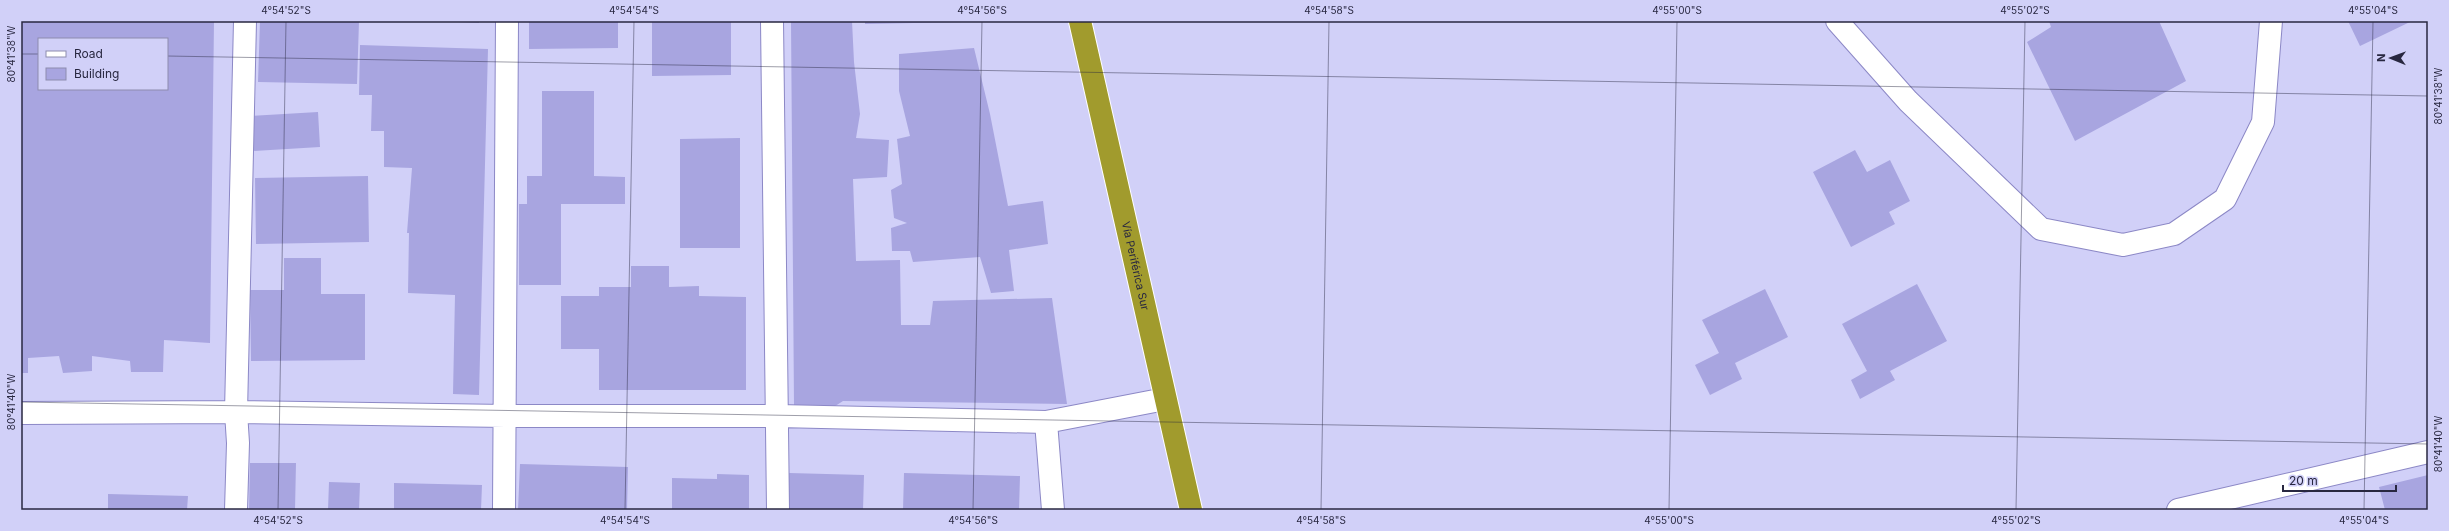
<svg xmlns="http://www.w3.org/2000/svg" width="2449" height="531" viewBox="0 0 2449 531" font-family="Inter,sans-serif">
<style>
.building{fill:#a8a5e0;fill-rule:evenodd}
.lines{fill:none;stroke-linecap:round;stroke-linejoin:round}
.minor-casing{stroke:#8c88c6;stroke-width:24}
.highway-casing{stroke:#fff;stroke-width:24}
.minor{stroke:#fff;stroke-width:22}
.highway{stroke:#a19b2d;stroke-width:22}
.ticks{fill:none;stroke:#282740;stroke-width:1;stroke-opacity:0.45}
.labels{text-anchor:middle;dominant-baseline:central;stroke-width:3.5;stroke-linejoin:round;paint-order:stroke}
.street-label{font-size:11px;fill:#282740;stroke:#d1d0f8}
.neatline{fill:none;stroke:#282740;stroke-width:1.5}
.ticks-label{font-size:10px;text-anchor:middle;fill:#282740}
</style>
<rect width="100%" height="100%" fill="#d1d0f8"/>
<path class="building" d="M21,21h193l-4,322 -46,-3 -1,32h-32l-1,-11 -38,-5v15l-29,2 -4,-17 -31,2v15h-7zM39,39h128v50h-128z
M260,21h99l-2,63 -99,-2z
M438,21h41v2z
M529,21h89v27l-89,1z
M652,21h79v54l-79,1z
M791,21h61l2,41 6,52 -4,24 33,2 -2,37 -34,2 3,82 44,-1 1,65h29l3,-24 119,-3 15,106 -224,-3 -14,9h-23l-12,-5z
M865,21h98v1l-98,2z
M2049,21h110l27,60 -111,60 -48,-99 24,-15z
M2348,21h64l-52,25z
M360,45l128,4 -9,346 -26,-1 2,-99 -47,-2 1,-60h-2l5,-65 -28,-1v-36h-13l1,-36h-13z
M974,48l16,66 18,92 35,-5 5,43 -39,6 5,41 -23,2 -11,-36 -67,5 -3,-11h-18l-1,-23 16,-5 -13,-5 -3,-28 11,-6 -5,-45 13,-3 -11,-45v-37z
M542,91h52v85l31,1v27h-64v81h-42v-81h8v-28h15z
M318,112l2,35 -68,4 -2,-35z
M740,138v110h-60v-109z
M1855,150l12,22 23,-12 20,41 -21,11 6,12 -44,23 -38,-75z
M368,176l1,66 -113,2 -1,-66z
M284,258h37v36h44v66l-114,1 -1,-71h34z
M631,266h38v21l30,-1v10l47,1v93h-147v-41h-38v-53h38v-9h32z
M1917,284l30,57 -57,30 5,9 -35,19 -9,-19 16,-9 -25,-47z
M1765,289l23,48 -53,26 7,16 -32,16 -15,-30 24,-12 -17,-33z
M250,463h46l-1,47h-46z
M520,464l108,3 -1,43h-109z
M789,473l75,2 -1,35h-75z
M904,473l116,3 -1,34h-116z
M717,474l32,1v35h-77v-32l45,1z
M2428,475v35h-43l-6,-23z
M329,482l31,1 -1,27h-31z
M394,483l88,2 -1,25h-87z
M108,494l80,2 -1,14h-79z"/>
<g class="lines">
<defs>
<path id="minor" d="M772,21l6,489
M1837,21l71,80 133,128 82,16 51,-11 51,-35 38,-77 8,-101
M21,413l215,-1 270,4h272l268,6 119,-23
M1046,422l7,88
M236,510l2,-67 -2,-31 9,-391
M504,510l3,-489
M2178,510l250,-58"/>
<g id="highway">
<path id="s1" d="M1080,21l111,489"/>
</g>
</defs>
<use href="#minor" class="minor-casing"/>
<use href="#highway" class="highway-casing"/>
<use href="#minor" class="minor"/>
<use href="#highway" class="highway"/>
</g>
<path class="ticks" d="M21,54h18M167,56l2261,40M21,402l2407,42M278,510l8,-489M625,510l9,-489M973,510l9,-489M1321,510l8,-489M1669,510l8,-489M2016,510l9,-489M2364,510l9,-489"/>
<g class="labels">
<g class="street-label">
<text stroke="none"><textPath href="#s1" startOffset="251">Vía Periférica Sur</textPath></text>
</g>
</g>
<rect width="2449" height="531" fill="none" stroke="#d1d0f8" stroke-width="44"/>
<rect x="38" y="38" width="130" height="52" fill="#d1d0f8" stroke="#8d8cae"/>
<rect x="46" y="51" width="20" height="6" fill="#ffffff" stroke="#8d8cae"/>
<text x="74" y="58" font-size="12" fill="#282740">Road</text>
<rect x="46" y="68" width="20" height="12" fill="#a8a5e0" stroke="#8d8cae"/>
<text x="74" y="78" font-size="12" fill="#282740">Building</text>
<g transform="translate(2391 58) rotate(271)" stroke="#d1d0f8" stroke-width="3" paint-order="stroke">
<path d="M0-3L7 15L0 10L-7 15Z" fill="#282740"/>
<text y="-6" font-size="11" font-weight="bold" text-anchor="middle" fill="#282740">N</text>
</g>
<path d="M2283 485v6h113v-6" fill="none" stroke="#282740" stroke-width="2"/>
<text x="2289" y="485" font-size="12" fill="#282740" stroke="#d1d0f8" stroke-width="3" paint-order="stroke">20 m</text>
<rect x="22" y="22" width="2405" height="487" class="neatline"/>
<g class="ticks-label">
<text x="286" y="14">4°54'52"S</text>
<text x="634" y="14">4°54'54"S</text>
<text x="982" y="14">4°54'56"S</text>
<text x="1329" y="14">4°54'58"S</text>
<text x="1677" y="14">4°55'00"S</text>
<text x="2025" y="14">4°55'02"S</text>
<text x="2373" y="14">4°55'04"S</text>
<text transform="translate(11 54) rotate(-90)" y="4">80°41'38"W</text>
<text transform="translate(2438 96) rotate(-90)" y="4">80°41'38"W</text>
<text transform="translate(11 402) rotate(-90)" y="4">80°41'40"W</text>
<text transform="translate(2438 444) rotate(-90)" y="4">80°41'40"W</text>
<text x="278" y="524">4°54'52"S</text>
<text x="625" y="524">4°54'54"S</text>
<text x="973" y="524">4°54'56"S</text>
<text x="1321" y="524">4°54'58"S</text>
<text x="1669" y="524">4°55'00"S</text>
<text x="2016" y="524">4°55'02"S</text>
<text x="2364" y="524">4°55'04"S</text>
</g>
</svg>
